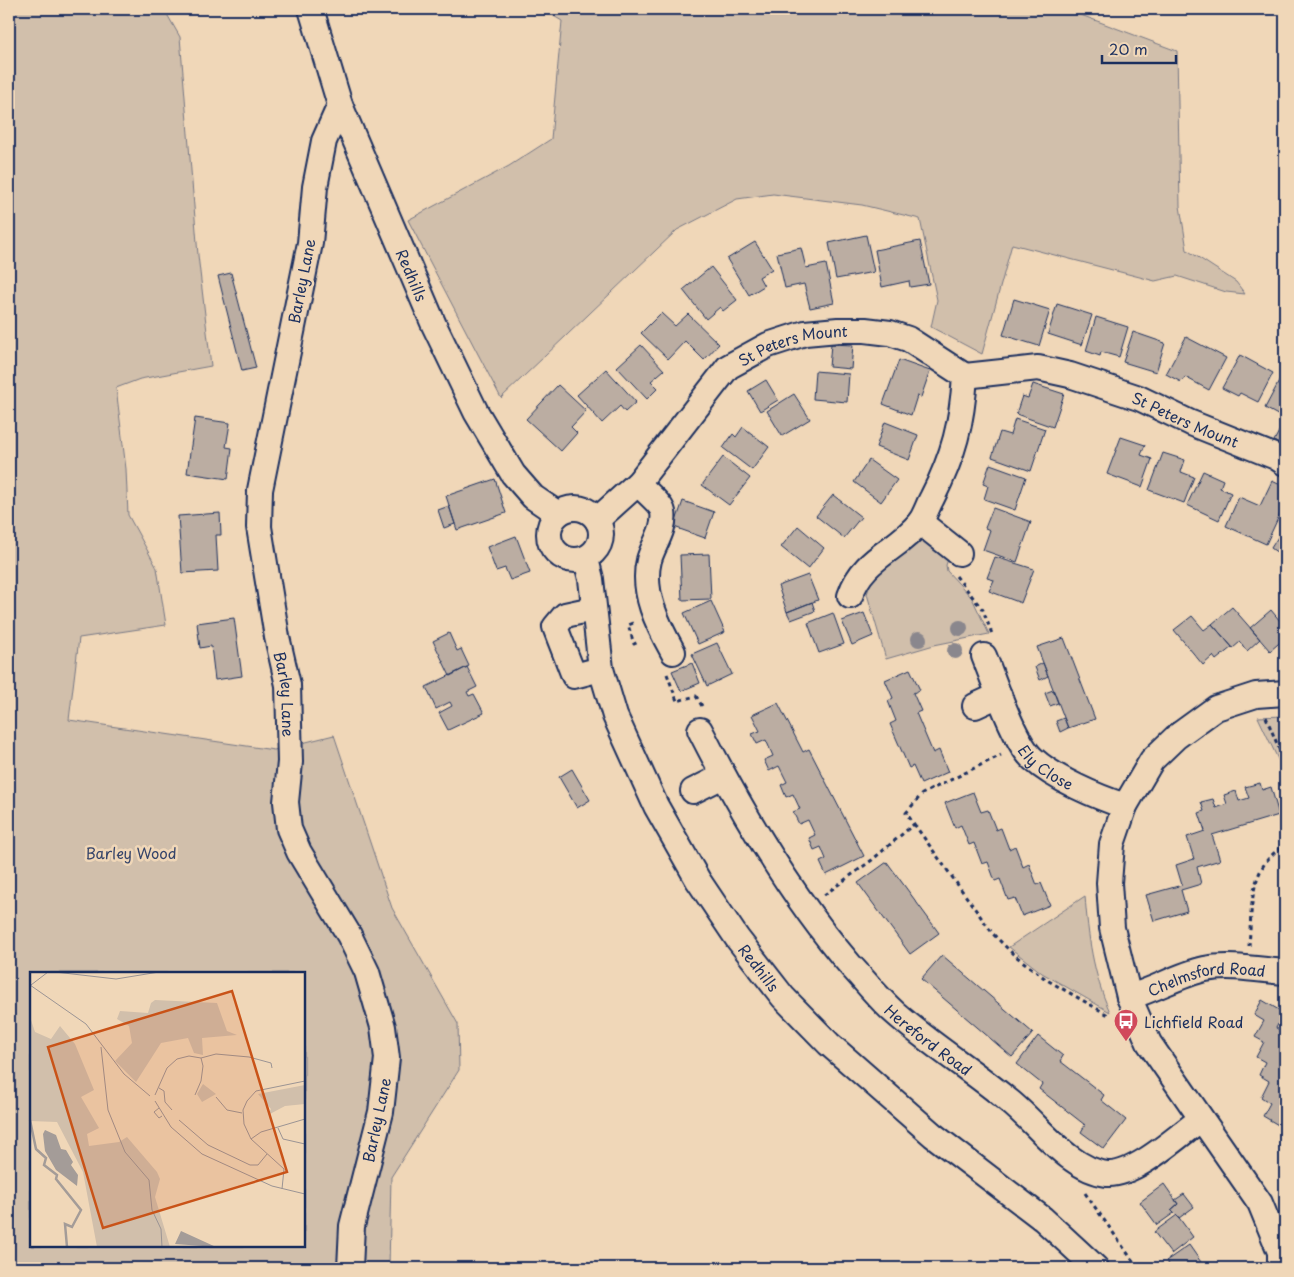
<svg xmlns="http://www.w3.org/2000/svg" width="1294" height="1277" viewBox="0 0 1294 1277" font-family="'Playpen Sans',sans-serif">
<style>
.green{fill:#d1bfab;stroke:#767784;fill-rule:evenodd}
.building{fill:#bbada2;stroke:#1b2f5e}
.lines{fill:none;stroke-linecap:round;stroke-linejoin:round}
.minor-casing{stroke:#1b2f5e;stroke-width:28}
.path{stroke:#1b2f5e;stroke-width:3;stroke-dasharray:4 4;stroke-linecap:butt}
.minor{stroke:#f0d7b8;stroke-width:24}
.tree{fill:#8a878d}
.labels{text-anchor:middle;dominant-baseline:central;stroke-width:5;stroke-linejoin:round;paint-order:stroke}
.street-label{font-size:15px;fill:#1b2f5e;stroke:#f0d7b8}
.park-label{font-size:15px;fill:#36456a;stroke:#f0d7b8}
.poi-label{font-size:15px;fill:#1b2f5e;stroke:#f0d7b8;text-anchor:start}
.inset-river{fill:none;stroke:#a49c98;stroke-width:2.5}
.inset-road{fill:none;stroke:#9b9494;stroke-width:1}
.view{fill:#c95318;fill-opacity:0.15;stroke:#c95318;stroke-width:2.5}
.inset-edge{fill:none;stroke:#1b2f5e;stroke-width:2.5}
</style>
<rect width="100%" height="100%" fill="#f0d7b8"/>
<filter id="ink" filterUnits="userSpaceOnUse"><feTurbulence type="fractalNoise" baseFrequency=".02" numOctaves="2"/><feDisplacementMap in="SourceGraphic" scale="10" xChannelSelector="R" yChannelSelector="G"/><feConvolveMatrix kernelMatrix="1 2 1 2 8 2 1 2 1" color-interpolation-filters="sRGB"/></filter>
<g filter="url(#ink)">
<path class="green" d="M9,9h155l16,28 18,218 13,111 -71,13 -24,9 10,81 2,46 29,53 9,57 -87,13 -10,82 205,30 60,-15 58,173 66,116 1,46 -68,107 -2,91h-380zM31,973h273v273h-273z
M542,9h523l112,42 3,155 7,44 49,32 9,12 -19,-2 -49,-16 -22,5 -143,-37 -30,110 -51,-27 6,-27 -17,-81 -58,-14 -89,-11 -36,5 -60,31 -176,168 -93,-178 101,-54 42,-27 11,-118z
M920,541h5l24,16 -3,8 1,6 25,27 17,36 -55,11 -48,14 -19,-65 5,-16 36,-32z
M1285,716v58l-27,-57z
M1085,896c3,40 8,78 25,116l-68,-39 -33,-26z"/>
<path class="building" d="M866,235l8,37 -38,7 -7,-36z
M920,241l9,43 -19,3 -1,-6 -27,6 -7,-37z
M755,242l17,27 -13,8 5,9 -15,9 -22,-36z
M801,248l5,20 20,-4 8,39 -24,5 -6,-24 -19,4 -8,-35z
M711,267l26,33 -14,11 -3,-4 -14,12 -23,-29z
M231,273l25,95 -14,3 -24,-95z
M1014,299l36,11 -11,36 -36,-11z
M1057,304l35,11 -10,30 -34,-11z
M661,313l14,13 13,-12 31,30 -15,16 -19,-19 -17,18 -27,-26z
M1096,317l32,10 -9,30 -18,-5 -1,4 -14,-5z
M1133,332l32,11 -9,29 -33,-10z
M1186,337l40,21 -17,32 -24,-13 -4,5 -15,-8z
M831,344l22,1 -2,24 -22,-2z
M641,345l23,25 -13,11 7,7 -11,11 -30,-32z
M1240,355l33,18 -15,29 -18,-9 -2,3 -16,-8z
M899,360l31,11 -9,26 -4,-1 -6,19 -28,-11z
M606,369l30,33 -11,10 -5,-6 -18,17 -25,-28z
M815,371l34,3 -2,28 -34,-3z
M1283,374l2,1v44l-20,-11z
M766,380l12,20 -18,11 -12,-20z
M1033,384l31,10 -11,33 -37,-13 6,-18 6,2z
M558,385l28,26 -15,16 6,6 -16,18 -35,-32z
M794,394l16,25 -28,17 -15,-25z
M195,418l35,5 -4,24 6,1 -4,31 -41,-6z
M1015,419l30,10 -14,42 -39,-14 8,-25 10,3z
M1285,420v28l-11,-7z
M885,422l33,13 -9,25 -33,-13z
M743,427l26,20 -17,23 -29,-22 10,-14 3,3z
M1121,437l24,8 -4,10 11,4 -10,28 -35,-13z
M1163,453l22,7 -4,12 13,5 -10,26 -35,-13z
M723,457l27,21 -21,27 -27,-20z
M869,460l28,20 -16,22 -27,-20z
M990,464l36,13 -11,33 -31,-11 4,-13 -5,-2z
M1203,471l20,9 -3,8 11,5 -12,27 -32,-15z
M495,479l11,34 -49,17 -11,-34z
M1272,481l13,6v29l-5,-2 -14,30 -40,-18 13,-29 21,9z
M833,495l28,22 -17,21 -28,-22z
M683,501l31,11 -9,26 -31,-11z
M449,506l6,18 -11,4 -6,-18z
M993,508l38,14 -14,40 -34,-12 7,-20 -5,-2z
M220,513l1,22h-5l2,36 -36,2 -4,-57z
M798,526l26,22 -16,21 -27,-22z
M1285,526v32l-14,-10z
M516,536l14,37 -20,7 -5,-12 -9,3 -9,-24z
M709,554l2,45 -29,1 -2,-45z
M995,557l39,12 -13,34 -32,-12 5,-11 -7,-2z
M808,575l10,25 -31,12 -9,-26z
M711,601l14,31 -27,12 -14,-31z
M812,602l3,9 -24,9 -4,-8z
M1232,607l28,32 -13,12 -7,-9 -7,6 -21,-24z
M1271,610l14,17v11l-15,13 -20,-23z
M833,613l11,31 -25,9 -11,-30z
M864,613l9,23 -21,9 -10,-24z
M1192,616l12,14 8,-6 20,23 -16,13 -3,-4 -10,9 -29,-35z
M234,618l8,58 -27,4 -4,-34 -11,2 -3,-25z
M449,633l8,18 4,-2 8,17 -19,10 -17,-35z
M1064,638l31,81 -27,9 -31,-81z
M717,643l15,31 -25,12 -15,-32z
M692,663l8,20 -19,8 -9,-20z
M1043,663l5,13 -8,4 -5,-13z
M467,667l10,20 -10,5 2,4 5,-2 10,19 -36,17 -9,-17 13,-7 -2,-4 -14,7 -10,-22z
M910,669l10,21 -7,3 8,18 -5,2 17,40 6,-3 9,22 -27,12 -8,-18 -4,2 -19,-44 6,-3 -8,-20 5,-3 -8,-18z
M1053,690l5,13 -8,3 -5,-13z
M778,703l25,49 6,-3 55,107 -38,19 -6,-13 6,-3 -5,-12 -7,3 -5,-12 6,-3 -7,-15 -9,4 -6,-12 7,-3 -7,-15 -7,3 -5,-12 6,-3 -8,-16 -10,5 -5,-11 9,-4 -7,-16 -9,4 -5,-10 8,-3 -8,-16z
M1064,718l4,10 -8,4 -4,-11z
M572,769l18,31 -13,8 -18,-31z
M1260,783l2,7 9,-3 8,28 -67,20 8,25 -23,7 4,17 -20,6 6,21 -33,10 -8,-26 36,-10 -6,-20 18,-6 -7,-22 18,-6 -6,-18 5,-2 -3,-9 12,-3 3,9 11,-4 -3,-9 12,-4 3,10 10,-3 -4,-11z
M973,792l8,20 7,-2 8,20 5,-2 8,21 6,-3 8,21 6,-3 8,21 4,-2 9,22 -28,11 -7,-18 -7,2 -8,-21 -5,2 -7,-19 -6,2 -8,-21 -5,2 -8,-20 -6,3 -10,-25z
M887,862l52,71 -29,21 -52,-71z
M942,955l91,78 -21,24 -91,-78z
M1262,1000l22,13 -8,15 9,5 -5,15 5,3v9l-4,8 4,2v15l-2,4 2,2v38l-22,-13 7,-13 -9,-6 8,-16 -10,-6 6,-13 -9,-5 8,-15 -9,-5 9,-16 -10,-6z
M1038,1036l25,20 -3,5 44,34 -3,5 25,20 -22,29 -23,-17 4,-7 -46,-36 3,-5 -25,-20z
M1164,1184l14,20 -7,6 3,3 -17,12 -17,-23z
M1184,1194l10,13 -15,11 -8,-8 7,-6 -3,-4z
M1177,1215l16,22 -22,17 -17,-22z
M1189,1245l14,20 -5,3h-26l-6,-7z"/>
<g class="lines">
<defs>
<g id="minor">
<path id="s1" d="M311,9l29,96 94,220 42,87 37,62 20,23 25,17"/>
<path id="s2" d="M340,105l-16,36 -9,46 -5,56 -50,247 -1,37 18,110 11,48 2,77 -4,40 3,27 10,23 50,83 18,37 16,55 4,31 -6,54 -29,114 -2,42"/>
<path id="s3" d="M965,376l73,-8 32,7 69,23 52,25 85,34 9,6"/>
<path d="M638,483c6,8 23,20 25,29 3,17 -10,33 -14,48 -8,32 9,65 24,92"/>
<circle cx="575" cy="534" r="26"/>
<path id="s4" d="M597,520l41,-37 90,-116 40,-22 37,-12 33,-3h27l25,3 18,6 57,37c-3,47 -11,79 -33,122 -4,7 -7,17 -12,24 -23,29 -57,35 -70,74"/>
<path d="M920,522l39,31"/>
<path id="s5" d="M586,559l5,20 10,90 14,47 41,90 42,74 39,58 46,59 46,47 104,91 110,84 53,49"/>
<path d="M593,609l-28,6 -10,12 19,49 27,-7"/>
<path id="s6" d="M984,656c10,25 30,86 49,103 22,20 64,38 92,47"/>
<path d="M975,706l24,-11"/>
<path id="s7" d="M700,730c42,83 90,165 151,236 14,15 28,33 44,47 36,32 77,57 114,88 29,23 60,69 98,73 28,2 72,-39 94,-55"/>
<path d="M693,791l30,-15"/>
<path id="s8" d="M1129,997c26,-7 49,-22 76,-28 25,-5 55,1 80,3"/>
<path d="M1280,1268v-16l-20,-49 -111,-160 -20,-46 -17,-69 -3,-45 3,-39 13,-38 27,-46 24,-23 40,-29 40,-13 29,-2"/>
</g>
</defs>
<use href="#minor" class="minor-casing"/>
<path class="path" d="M956,576l27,34 9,24
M633,623l-5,2 6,19 6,-3
M667,674l10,27 19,-5 6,10
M1266,717l19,46
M914,824l79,110 20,20 34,26 63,36
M824,895l48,-35 42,-36 -8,-11 16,-19 79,-39
M1249,946c3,-35 -1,-82 36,-100
M1085,1193l53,75"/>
<use href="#minor" class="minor"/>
</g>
<g class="tree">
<circle cx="960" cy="628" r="8"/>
<circle cx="919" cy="639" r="8"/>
<circle cx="955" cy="651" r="8"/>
</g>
</g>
<defs>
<symbol id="bus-pin" viewBox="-11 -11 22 30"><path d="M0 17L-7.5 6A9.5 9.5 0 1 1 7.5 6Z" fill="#d1495b" stroke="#f0d7b8"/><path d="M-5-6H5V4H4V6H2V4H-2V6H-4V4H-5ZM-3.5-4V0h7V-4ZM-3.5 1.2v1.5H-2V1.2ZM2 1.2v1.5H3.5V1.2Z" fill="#fff"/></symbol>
</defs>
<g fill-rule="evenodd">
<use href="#bus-pin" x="1112" y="1007" width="28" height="38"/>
</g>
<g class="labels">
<g class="street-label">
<text stroke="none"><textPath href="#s1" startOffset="285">Redhills</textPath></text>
<text transform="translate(301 281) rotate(-79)">Barley Lane</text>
<text stroke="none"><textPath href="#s4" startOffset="272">St Peters Mount</textPath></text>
<text stroke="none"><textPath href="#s3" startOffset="230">St Peters Mount</textPath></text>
<text stroke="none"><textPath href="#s2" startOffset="601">Barley Lane</textPath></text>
<text stroke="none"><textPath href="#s6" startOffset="130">Ely Close</textPath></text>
<text stroke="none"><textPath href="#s5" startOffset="451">Redhills</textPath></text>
<text stroke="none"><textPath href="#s8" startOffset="81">Chelmsford Road</textPath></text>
<text stroke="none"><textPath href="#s7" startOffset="388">Hereford Road</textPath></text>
<text transform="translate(376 1120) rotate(-78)">Barley Lane</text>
</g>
<g class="park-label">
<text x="131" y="852">Barley Wood</text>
</g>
<g class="poi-label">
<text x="1144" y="1021">Lichfield Road</text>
</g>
</g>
<g transform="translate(30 972)">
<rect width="275" height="275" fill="#f0d7b8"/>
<path d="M125,28l62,3 10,28 10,4 -35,3 1,17 -9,-2 -6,-15 -27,5 -25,39 -21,-21 17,-18 -3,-17 -12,-7 3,-8 28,2 3,-10zM0,45l5,15 16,7 9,-13 15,18 19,46 -13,7 18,31 -12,6 2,12 30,-4 8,-5 30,35 3,7 -5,18 15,50h-73l-14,-75 -26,-50 -27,-1zM173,112l13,10 -14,8 -5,-8zM275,113v19l-20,2 -17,9 3,-6 -13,-15z" fill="#d1bfab"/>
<path d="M15,158l11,5 5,14 5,1 7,12 -2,3 7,10 -1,11 -21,-16 -11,-19 -2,-17zM151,259l35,16 -41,-3z" fill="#a49c98"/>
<path class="inset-river" d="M0,148l6,29 10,9 -2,7 13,10 -1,4 25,31 -9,17 -7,-3 2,23"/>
<path class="inset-road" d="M25,0l61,7 43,-7M0,13l56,39 38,50 26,22M1,13l17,-13M71,75l7,63 17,42 24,28 3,30 9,19 1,18M171,86l15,-4 33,3 22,6 1,5M129,116l5,3 1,11 7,8M125,123l12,-27 10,-9 12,-3 12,2 2,8 -2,15 -6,14M186,125l11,13 15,3M125,129l16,26 31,27 70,32 33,8M129,136l-5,4 5,6 3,-2M149,148l29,25 42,20h8l9,-11M248,156l5,11 22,5M221,167l10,-7 44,-13M252,217l2,-20 -33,-30 -7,-15 -1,-14 4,-9 9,-10 49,-10"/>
<path class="view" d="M202,19l55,181 -184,56 -55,-181z"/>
<rect width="275" height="275" class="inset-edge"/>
</g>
<rect width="1294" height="1277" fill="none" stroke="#f0d7b8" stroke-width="30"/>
<rect x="15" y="15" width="1264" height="1247" fill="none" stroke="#1b2f5e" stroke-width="2" filter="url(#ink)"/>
<path d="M1102 55v8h74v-8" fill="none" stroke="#1b2f5e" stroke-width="2.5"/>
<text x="1109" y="55" font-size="15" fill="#1b2f5e" stroke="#f0d7b8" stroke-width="4" paint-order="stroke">20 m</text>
</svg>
